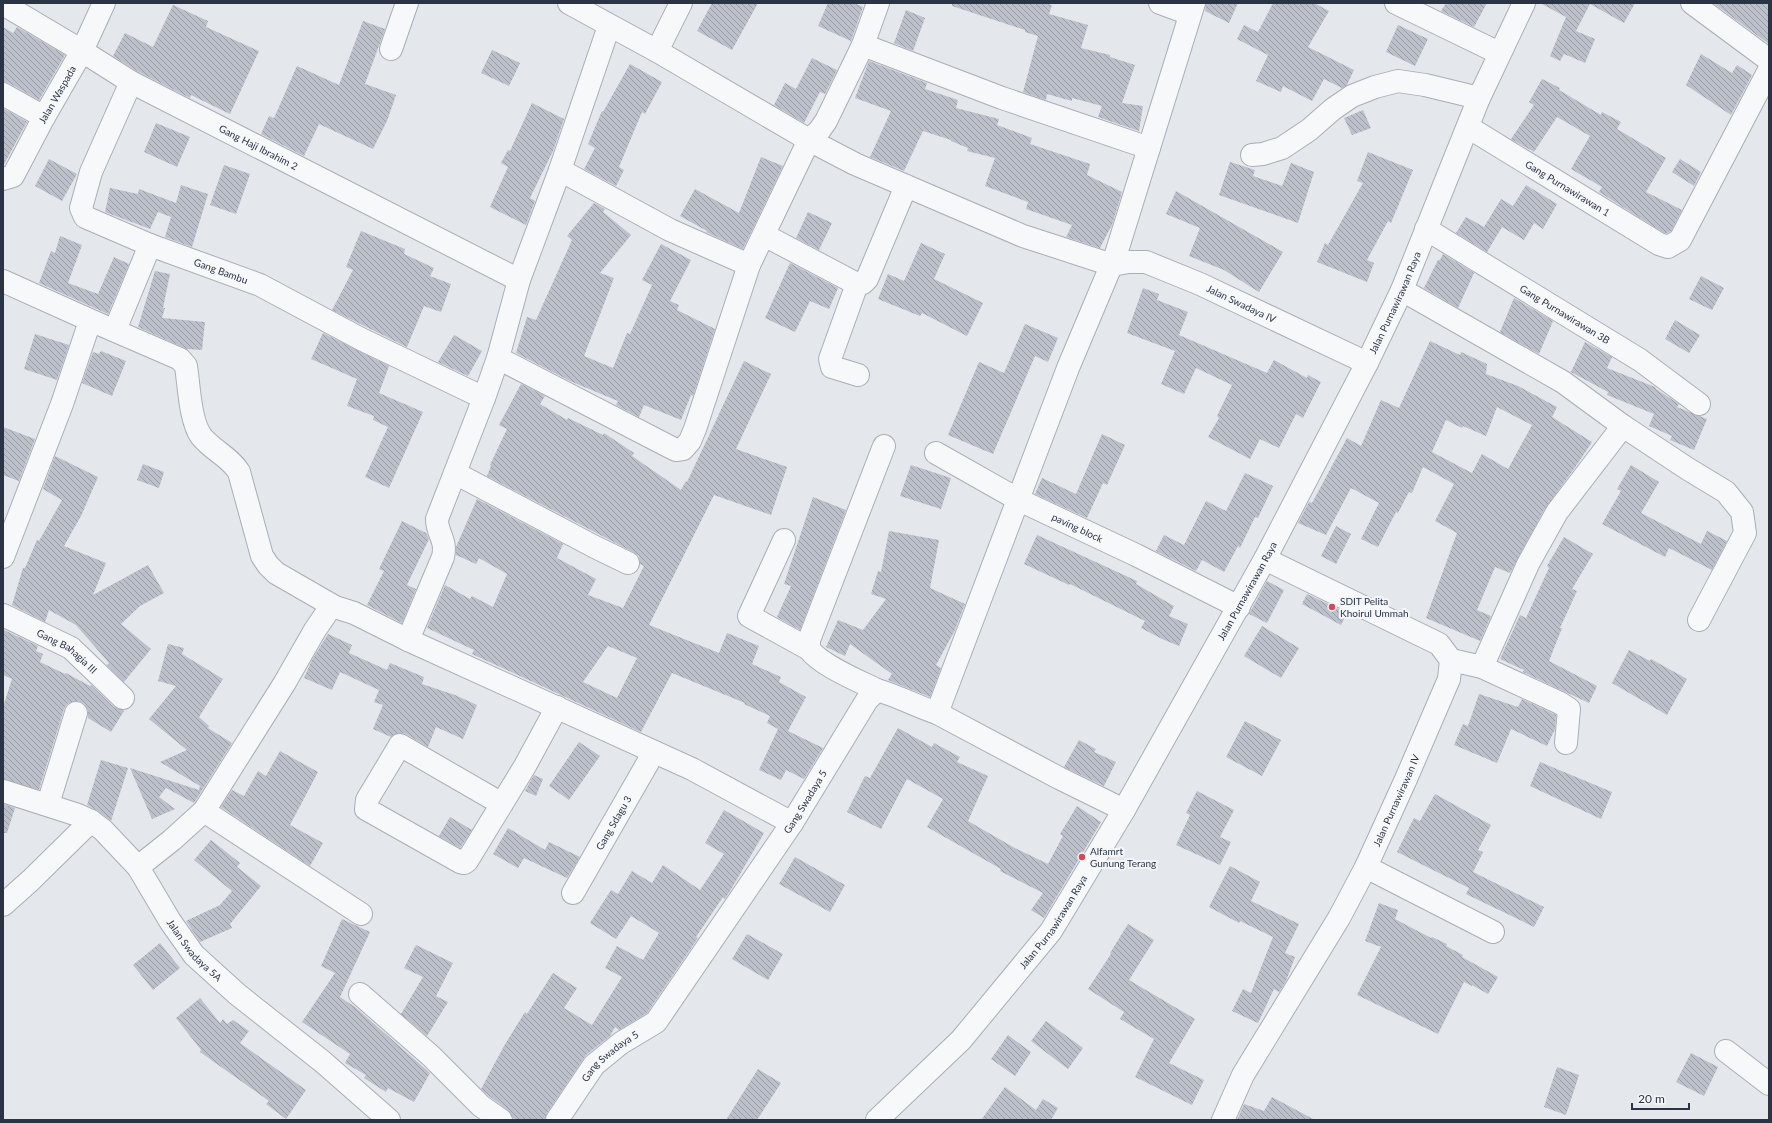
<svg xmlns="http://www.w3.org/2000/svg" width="1772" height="1123" viewBox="0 0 1772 1123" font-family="Lato,sans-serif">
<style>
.building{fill:url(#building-back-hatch);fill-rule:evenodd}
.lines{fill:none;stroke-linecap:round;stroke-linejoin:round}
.minor-casing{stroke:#a9aeb7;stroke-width:24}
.minor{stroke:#f7f8fa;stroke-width:22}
.poi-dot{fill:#d1495b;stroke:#f4f6f9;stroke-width:1.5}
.labels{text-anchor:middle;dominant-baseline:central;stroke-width:4;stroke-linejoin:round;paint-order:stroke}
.street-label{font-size:10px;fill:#2b3445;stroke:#f4f6f9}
.poi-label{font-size:10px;fill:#2b3445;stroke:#f4f6f9;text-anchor:start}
</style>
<defs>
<pattern id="building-back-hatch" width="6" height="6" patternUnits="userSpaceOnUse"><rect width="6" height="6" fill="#bbc0ca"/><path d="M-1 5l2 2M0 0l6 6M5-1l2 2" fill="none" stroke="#989da6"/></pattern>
</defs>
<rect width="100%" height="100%" fill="#e4e7ec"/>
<path class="building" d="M712,3h46l-26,47 -35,-19z
M828,3h26l9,4 -12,34 -33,-15z
M952,3h91l9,2 -3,9 39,11 -7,23 29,7v2l25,8 -13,38 21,3 -4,25 -41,-14 4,-11 -30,-8v3l-25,-7 -1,6 -23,-8 15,-56 -13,-4v-2l-73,-24z
M1206,3h32l-9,20 -24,-12z
M1273,3h41l15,8 -21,36 46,23 -7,15 -5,3 -18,-9 -12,22 -29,-15 -2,6 -25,-11 12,-26 -31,-16 7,-14 14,7z
M1446,3h41l-13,24 -33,-16z
M1540,3h95l-11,20 -34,-19 -14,27 19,8 -10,24 -21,-9 -4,7 -10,-5 16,-39z
M1713,3h56v41z
M173,5l35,16 -2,6 53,24 -29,63 -39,-19 -1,3 -53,-27 -24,-15 12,-23 28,14z
M906,10l19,8 -12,33 -19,-8z
M363,21l22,8 -20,55 31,11 -9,26 -14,28 -54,-25 -15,32 -43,-22 8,-18 5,2 23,-52 42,19z
M1398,25l30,14 -13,27 -29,-14z
M3,27l10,6 4,-6 48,28 -26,45 -30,-17 -6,-1z
M492,50l28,13 -11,23 -28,-13z
M1701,54l31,19 5,-8 15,10 -21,40 -45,-30z
M812,58l25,12 -12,24 -5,-2 -16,31 -30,-18 11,-22 11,6z
M869,61l58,22 -2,6 33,11 -2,8 43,11 -2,6 35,13 -2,6 60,20 -3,11 35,17 -10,33 -12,23 -34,-11 6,-12 -46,-16 2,-7 -43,-16 10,-28 -28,-7 1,-3 -17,-7v-1l-28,-9 -19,40 -34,-14 21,-46 -36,-13z
M630,64l32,18 -17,32 -3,-2 -23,55 5,3 -8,16 -32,-17 11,-21 -7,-4 14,-33 1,1z
M1542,79l18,9 -1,2 42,25 1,-3 19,10 -4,7 49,29 -20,34 36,18 -11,21 -4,2h-3l-65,-41 3,-5 -31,-18 19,-33 -33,-19 -23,35 -23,-13 23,-34 -5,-3z
M532,103l32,16 -11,32 -23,47 5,3 -9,24 -36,-18 18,-40 -7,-4 7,-13 2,1z
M3,108l24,14 -24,44z
M1363,110l8,18 -19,7 -8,-17z
M156,123l34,14 -13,30 -33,-15z
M1368,152l45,18 -22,53 -3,-2 -21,39 7,3 -7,19 -50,-20 8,-19 3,2 35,-62 -6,-2z
M761,157l22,9 -40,83 -37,-17 1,-1 -27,-15 15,-27 44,24z
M49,159l28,15 -15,27 -27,-15z
M1680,159l21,13 -7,14 -22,-14z
M1230,162l25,8 -2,6 29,10 9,-23 23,9 -16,51 -79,-28z
M224,165l26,9 -14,40 -26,-9z
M181,185l27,9 -16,53 -27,-10 6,-20 -13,-5 -8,17 -45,-17 5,-24 28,6 1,-5 37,14z
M1526,185l31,19 -14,25 -9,-6 -10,17 -22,-13 -15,25 -31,-19 10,-16 18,10 17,-28 12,7z
M1176,191l107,61 -24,40 -35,-22 -35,-14 11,-28 -34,-14z
M594,203l11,6 -2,3 28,23 -31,38 14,5 -30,78 29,12 14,-35 3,1 22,-49 -10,-5 19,-36 30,16 -21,41 9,4 -2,5 38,19 -22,67 -2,-1 -10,25 -37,-15 -5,12 -23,-12 2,-4 -48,-20 -54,-28 11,-36 9,3 36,-80 -5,-4z
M808,212l24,11 -13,27 -23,-12z
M361,231l44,18 -1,5 30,14 -4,8 21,8 -10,28 -17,-6 -17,41 -75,-37 21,-40 -7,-3z
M60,236l22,9 -14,38 30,11 16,-37 15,7 -21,50 -69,-31 12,-32 4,2z
M921,243l24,11 -11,25 49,24 -16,33 -45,-23 -2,3 -42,-17 10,-25 16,7z
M1443,254l31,19 -16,35 -34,-20 14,-28h2z
M790,263l48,25 -9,21 -19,-8 -15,31 -30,-14z
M155,271l15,3 -7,34h2l-3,10 43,4 -3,28 -15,-1 -49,-22z
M1701,276l23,12 -12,22 -23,-11z
M1143,288l16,6 -2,6 31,12 -9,23 88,38 7,-13 33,18 1,-3 13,7 -18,36 -7,-4 -17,34 -19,-9 -10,20 -42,-22 11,-19 -2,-2 15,-31 -36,-17 -12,26 -23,-10 14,-33 -48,-18z
M1514,298l39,23 -14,33 -39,-22z
M1675,320l25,15 -11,18 -24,-14z
M1025,324l33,14 -10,24 -13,-6 -42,98 -45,-19 31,-73 25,11z
M323,333l66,33 -10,27 44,19 -34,76 -24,-11 23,-50 -15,-7 1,-4 -27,-10 10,-27 -46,-20z
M35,334l34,11 -12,35 -33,-11z
M454,335l28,16 -14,25 -30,-14z
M1430,341l30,14 1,-3 26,12 -1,10 32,12 39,21 -5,10 40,25 -16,24 -32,44 -34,63 -15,-6 -18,43 14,6 -11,25 -54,-23 31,-85 -22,-12 19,-37 -31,-17 -11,26 -3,-1 -11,21 -2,-1 -18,35 -17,-8 18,-36 -28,-15 -25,47 -28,-12 11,-21 3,1 35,-65 14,8 20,-46 18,8zM1497,407l35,18 -24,44 -26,-15 -10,19 -40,-21 14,-32 16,8 1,-2 23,10z
M1585,342l27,15 -5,11 48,19 1,2 23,15 -2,3 30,12 -13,31 -24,-10 2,-4 -23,-10 5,-12 -47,-19 1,-3 -37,-20z
M101,351l25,10 -14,35 -30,-13 11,-31 6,2z
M744,361l27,13 -35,75 51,18 -16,48 -57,-20 -65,130 70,28 8,-20 32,13 -7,18 29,13 -2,5 27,15 -18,34 35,17 -19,31 -18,-9 -5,10 -22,-10 19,-41 -11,-6 3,-7 -26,-12 1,-1 -73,-30 -31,59 -169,-78 2,-4 -47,-22 18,-43 25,14 2,-3 21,11 14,-33 -28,-16 -3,6 -20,-9v-8l21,-48 86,45 -6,14 39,21 -8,16 35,13 21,-42 -4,-2 -1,-8 -6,-4 -146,-76 4,-10 -1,-1 17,-36 -8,-4 22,-41 24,12 -5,8 27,16 1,-2 35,17 1,-2 30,20 -2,3 49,34 5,-9 1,1zM608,646l29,12 -20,40 -34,-16z
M3,427l32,12 -16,42 -16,-6z
M1102,434l23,11 -18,40 -4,-2 -16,35 -52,-24 7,-16 34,16z
M55,456l43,21 -17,39 -17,30 42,17 -13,32 55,-30 16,28 -24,13 -19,18 30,25 -27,33 -17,-17 2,-2 -33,-38 -27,-15 -4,12 -33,-17 11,-37h2l12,-28 2,1 23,-41 -19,-11z
M143,464l21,8 -5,16 -22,-8z
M911,465l40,13 -10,31 -41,-13z
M1631,465l28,17 -18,31 60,31 6,-13 20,10 -15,29 -43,-22 -4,9 -63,-33 19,-33 -4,-2z
M1245,473l28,13 -15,32 -3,-1 -15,31 -2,-2 -14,26 -22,-12 -6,11 -40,-20 8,-16 20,10 22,-44 20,10z
M813,497l33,13 -46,120 -23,-13 14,-31 -7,-2z
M402,521l24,12 3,6 -22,46 9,4 -14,34 -35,-18 17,-34 -5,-2z
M1336,526l15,8 -15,30 -15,-8z
M889,531l50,9 -9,48 35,16 -11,28 -18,33 5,3 -11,29 -42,-17 4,-6 -42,-30 -5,12 -19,-9 12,-27 25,10 23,-31 -15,-5 7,-23 3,1z
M1037,535l100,46 -1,3 38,22 -5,10 19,8 -9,22 -17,-7 -21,-11 4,-7 -75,-37 -1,1 -45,-21z
M1564,537l29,17 -21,35 5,2 -17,37h2l-13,33 48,25 -8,17 -66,-31 1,-2 -24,-11 20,-44 6,3 23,-50 -2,-2z
M1267,581l17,9 -17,33 -18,-9z
M1307,594l40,19 -6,12 -39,-21z
M1262,626l37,22 -18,30 -37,-22z
M4,630l34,16 -2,5 7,3 -3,8 25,12 1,-1 24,13 1,-1 23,22 10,4 -13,21 -23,-14v-7l-3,-7 -6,-3h-5l-7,3 -3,5 -25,81 -36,-11v-72l9,-28 -9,-4z
M328,634l24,11 -3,8 38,17 3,-7 34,14 -2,7 33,11 22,10 -14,34 -27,-12 -8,20 -22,-13 -6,-1 -9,4 -18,-8 10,-24 -9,-3 5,-12 -39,-18 -8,18 -28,-12 8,-18z
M168,644l16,4 -2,6 41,25 -24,38 10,9 -1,2 24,15 -38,60 -28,-15 -7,9 16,12 -23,10 -22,-51 69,22 1,-4 -40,-24 27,-12 -38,-31 27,-33 -18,-5z
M1629,650l21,11 1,-2 36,20 -20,36 -55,-32z
M1479,694l39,13 4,-8 34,16 -1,14 -8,17 -36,-17 -14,34 -43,-18 9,-21 5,2z
M1245,721l36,19 -19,36 -36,-19z
M898,728l34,19 2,-4 26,14 -3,5 31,14 -20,45 45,26 35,17 15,-28 -3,-2 17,-28 24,16 -57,96 -13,-8 12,-17 -43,-22 1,-2 -74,-42 16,-28 -36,-20 -26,50 -34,-17 18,-36 5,2z
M1079,740l17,9 -2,3 22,10 -12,24 -40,-19z
M579,742l21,14 -31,44 -20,-14z
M280,751l38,21 -28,53 33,18 -13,23 -89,-59 11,-17 12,6 14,-25 8,5z
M101,760l27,8 -17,53 -13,-10 -11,-6z
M1540,762l72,30 -11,27 -71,-33z
M534,775l9,4 -7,17 -11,-5z
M1197,791l37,19 -14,27 11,5 -11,23 -44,-20 14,-30 -4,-2z
M1435,794l56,31 -13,25 5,2 -10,20 71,35 -10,20 -68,-33 3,-6 -72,-36 17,-34 6,3z
M3,804l12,4 -8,25h-4z
M724,810l40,23 -28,48 -11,18 -2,-2 -27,40 2,1 -51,75 -28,17 -4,-3 -5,9 -24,19 -39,58 -2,7h-29l-3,-2 -5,-8 -19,-14 -8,-7 23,-43 21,-34 2,2 26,-41 24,15 -13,20 28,17 30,-48 -17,-9 12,-22 26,14 16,-27 -28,-17 -15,23 -26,-16 21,-33 7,4 14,-23 20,12 11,-18 37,25 24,-36 -19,-11z
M450,817l22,13 -12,18 -21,-12z
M508,828l37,22 4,-8 31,15 -13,21 -43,-20 -6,10 -25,-14z
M211,840l29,23 -3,4 24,19 -31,38 2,4 -32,14 -14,-21 34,-16 12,-14 -38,-31z
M795,857l50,28 -15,27 -51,-28z
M1230,866l30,16 -9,19 48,23 -14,29 10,4 -9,24 -7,11 -5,-3 -16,34 -26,-12 11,-22 8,4 22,-56 -33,-16 -1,2 -30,-16z
M1379,903l19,7 -3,9 36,19 1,-1 15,7 -1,2 17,9 -1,2 36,20 -10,17 -16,-9v1l-8,-4 -26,52 -81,-39 24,-48 -16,-6z
M342,919l28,13 -30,65 15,10 75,66 -16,29 -26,-14 -2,4 -22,-14 2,-3 -21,-12 5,-9 -48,-32 33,-49 -14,-7z
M1128,924l26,16 -25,40 66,39 -26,44 35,17 -12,25 -57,-28 19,-38 -34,-20 4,-7 -36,-23 23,-35 -1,-1z
M747,934l36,20 -15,26 -36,-21z
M160,943l20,25 -27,22 -20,-25z
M416,945l37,18 -17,33 12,6 -21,34 -26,-22 22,-37 -19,-9z
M200,998l20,25 3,-4 4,5 6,-4 16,11 -9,12 66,47 -20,29 -20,-15 3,-3 -69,-49 1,-2 -25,-32z
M1046,1021l37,27 -15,21 -37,-28z
M1008,1035l23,17 -16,24 -24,-17z
M1691,1053l27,14 -14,29 -28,-14z
M1557,1067l22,8 -13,40 -22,-8z
M758,1069l23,14 -24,37h-31z
M1005,1087l31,23 7,-11 15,9 -7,12h-70z
M1272,1097l43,23h-78l7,-16 20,7z"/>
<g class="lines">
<defs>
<g id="minor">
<path id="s1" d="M569,3l88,48 152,89 46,24 168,72 89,29 17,-3h17l54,22 167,79"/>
<path d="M1160,3l30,11"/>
<path d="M1396,3l103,50"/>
<path d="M1692,3l77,57"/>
<path id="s2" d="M3,4l79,47 49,31 388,198"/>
<path d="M863,45l139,53 147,50"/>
<path d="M391,49l16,-46"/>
<path d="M657,51l24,-48"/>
<path id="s3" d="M131,82l-40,90 -10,36 4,9 65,28 110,40 101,54 123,59"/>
<path d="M3,94l41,23"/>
<path id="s4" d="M1468,127l191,117 9,3 12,-7 89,-170"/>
<path d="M1252,155l11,-1 19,-6 27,-18 24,-21 19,-13 23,-9 23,-6 27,4 54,13"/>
<path d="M560,170l110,60 79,35"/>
<path id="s5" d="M3,179l10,-3 31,-59 38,-66 22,-48"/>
<path id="s6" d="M1426,229l214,131 59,44"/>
<path d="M764,235l93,49 6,-1 4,-4 39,-93"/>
<path d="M3,281l80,36 5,6v4l-26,77 -59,153"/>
<path d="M857,284l-27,75 2,8 26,8"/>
<path d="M1402,290l161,92 60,44 65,43 38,23 16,20 3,21 -46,87"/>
<path d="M83,317l97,42 6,7c3,20 4,54 15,70 11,14 29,21 38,36l23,84 6,9 8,8 59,34 19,6 54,27 284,129 100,54"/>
<path d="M115,330l35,-85"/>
<path d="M498,358l172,89 6,3 7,-1 7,-8 5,-12 54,-164 60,-125 10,-9 7,-10 37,-76 15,-42"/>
<path id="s7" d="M936,453l83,47 117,55 103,52"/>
<path d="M455,473l140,74 33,16"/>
<path d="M784,540l-35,76 60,33c11,16 50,32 68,41"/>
<path id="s8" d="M3,615l68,33 52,50"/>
<path d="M408,640l35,-83c4,-18 -6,-22 -6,-38l47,-121 14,-40 21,-78 41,-110 49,-144"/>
<path d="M809,649v-9l75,-194"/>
<path d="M1451,660l31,7 78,36 9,6 -3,34"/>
<path d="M1482,667l46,-103 29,-52 66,-86"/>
<path d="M937,713l131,-345 48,-114 78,-251"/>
<path id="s9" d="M3,791l75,24 13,6 12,9 35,37 32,54 24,34 43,39 86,68 66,58"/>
<path d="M48,804l28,-91"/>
<path d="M502,804l-102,-59 -33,55 -1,9 94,53 4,1 3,-2 58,-95 32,-59"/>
<path d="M204,811l157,103"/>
<path d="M138,867l34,-27 32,-29 80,-127 31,-54 15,-22 5,-1"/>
<path d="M1366,867l127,65"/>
<path id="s10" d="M573,893l81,-141"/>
<path d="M3,905l28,-25 60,-59"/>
<path d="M360,994l71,62 50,50 20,14"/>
<path d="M1726,1051l43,33"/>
<path id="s11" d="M557,1120l37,-55 27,-22 35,-21 136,-199 75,-123 10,-10c21,6 39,16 60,23l122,65 65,32"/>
<path id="s12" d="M877,1120l84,-80 90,-109 73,-121 141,-251 102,-196 35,-73 77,-192 45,-95"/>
<path id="s13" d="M1223,1120l20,-45 96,-157 27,-51 40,-88 43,-100 2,-19 -12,-16 -174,-85"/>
</g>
</defs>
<use href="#minor" class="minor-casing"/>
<use href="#minor" class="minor"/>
</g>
<g class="poi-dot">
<circle cx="1332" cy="607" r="4"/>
<circle cx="1082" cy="857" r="4"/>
</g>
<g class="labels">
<g class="street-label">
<text stroke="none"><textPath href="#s5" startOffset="103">Jalan Waspada</textPath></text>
<text stroke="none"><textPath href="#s2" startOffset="293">Gang Haji Ibrahim 2</textPath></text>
<text stroke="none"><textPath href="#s4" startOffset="117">Gang Purnawirawan 1</textPath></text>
<text stroke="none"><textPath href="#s3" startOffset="292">Gang Bambu</textPath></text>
<text stroke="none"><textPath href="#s12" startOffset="974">Jalan Purnawirawan Raya</textPath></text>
<text stroke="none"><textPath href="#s1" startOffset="743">Jalan Swadaya IV</textPath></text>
<text stroke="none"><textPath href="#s6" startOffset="163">Gang Purnawirawan 3B</textPath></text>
<text stroke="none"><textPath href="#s7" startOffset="160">paving block</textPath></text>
<text stroke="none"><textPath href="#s12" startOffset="650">Jalan Purnawirawan Raya</textPath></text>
<text stroke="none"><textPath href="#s8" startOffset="74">Gang Bahagia III</textPath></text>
<text stroke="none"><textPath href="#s13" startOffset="364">Jalan Purnawirawan IV</textPath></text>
<text stroke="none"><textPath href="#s11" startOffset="408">Gang Swadaya 5</textPath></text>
<text stroke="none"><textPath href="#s10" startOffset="81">Gang Sdagu 3</textPath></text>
<text stroke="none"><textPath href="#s12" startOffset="266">Jalan Purnawirawan Raya</textPath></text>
<text stroke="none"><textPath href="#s9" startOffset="260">Jalan Swadaya 5A</textPath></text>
<text stroke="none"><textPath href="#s11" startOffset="84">Gang Swadaya 5</textPath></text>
</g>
<g class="poi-label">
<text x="1340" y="601">SDIT Pelita<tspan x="1340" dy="12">Khoirul Ummah</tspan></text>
<text x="1090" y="851">Alfamrt<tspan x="1090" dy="12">Gunung Terang</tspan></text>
</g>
</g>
<rect width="1772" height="1123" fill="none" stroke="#2b3445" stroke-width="8"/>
<path d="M1632 1103v6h57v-6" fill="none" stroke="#2b3445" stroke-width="2"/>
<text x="1638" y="1103" font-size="12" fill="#2b3445" stroke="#f4f6f9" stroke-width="3" paint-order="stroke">20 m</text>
</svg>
